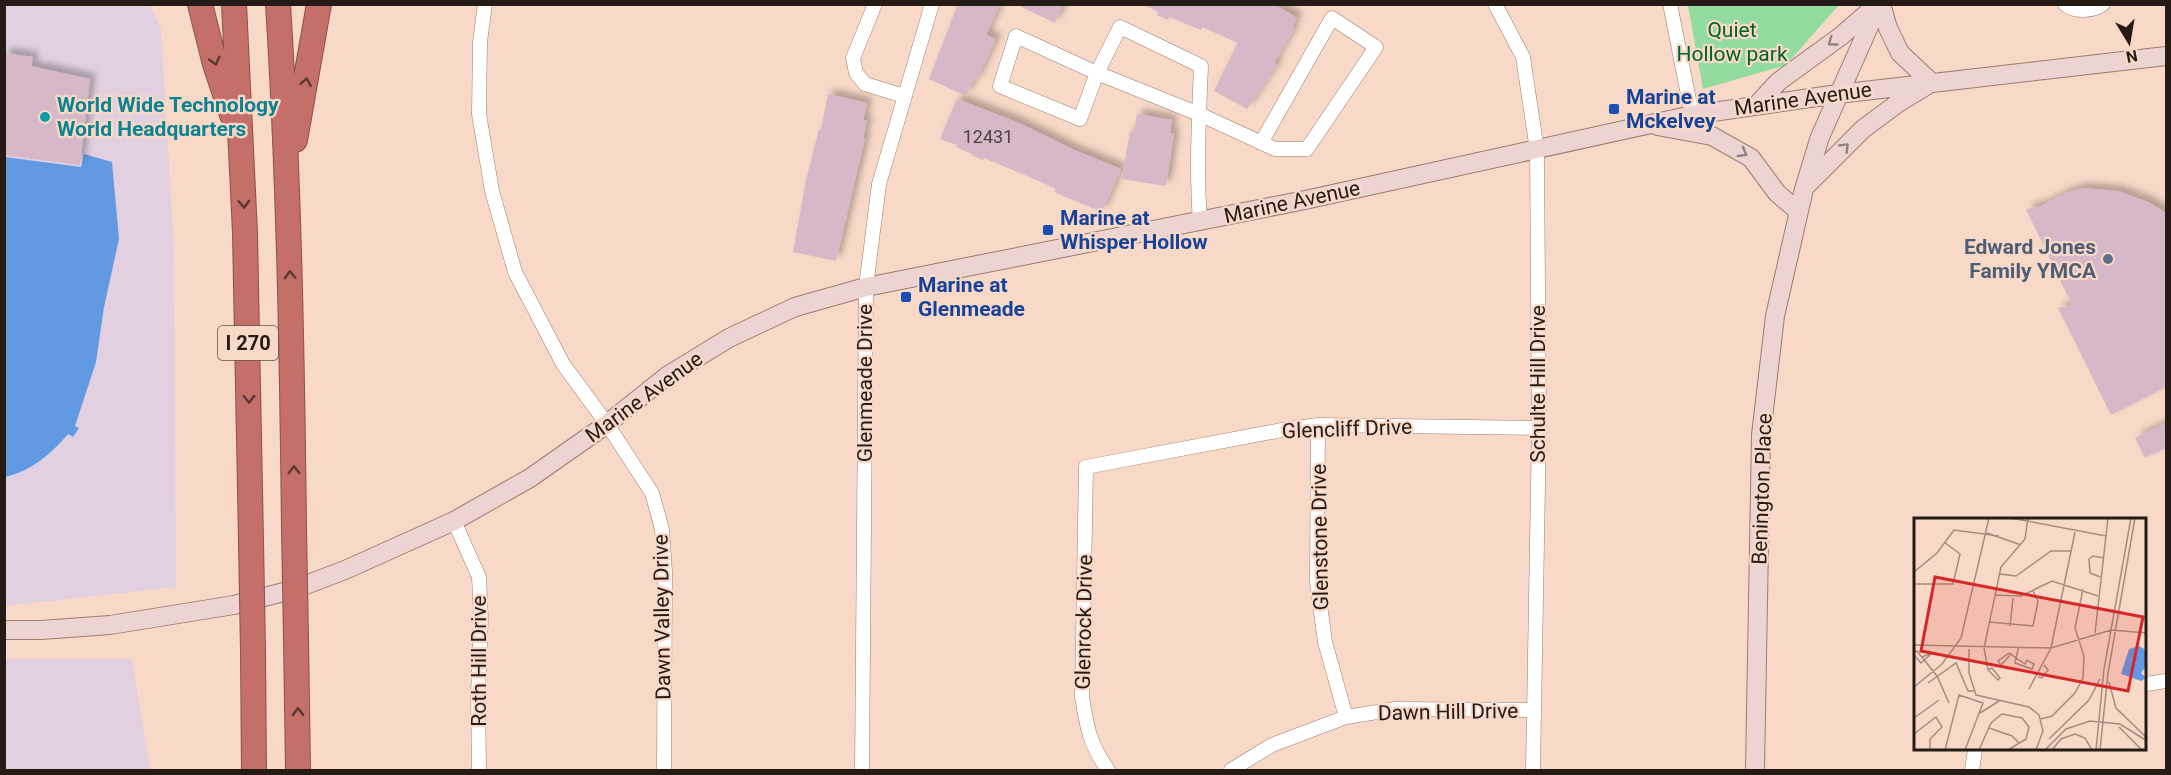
<svg xmlns="http://www.w3.org/2000/svg" width="2171" height="775" viewBox="0 0 2171 775" font-family="Roboto,sans-serif">
<style>
.commercial{fill:#e2d0e0}
.green{fill:#93dca0}
.water{fill:#619ae3}
.building{fill:#d6b8c9;filter:url(#shadow)}
.lines{fill:none;stroke-linecap:round;stroke-linejoin:round}
.street-casing{stroke:#997d6e;stroke-width:15}
.secondary-casing{stroke:#997d6e;stroke-width:20}
.highway-casing{stroke:#8c514c;stroke-width:26}
.street{stroke:#fff;stroke-width:14}
.secondary{stroke:#edd4d2;stroke-width:18}
.highway{stroke:#c46f6a;stroke-width:24}
.highway-bridge-casing{stroke:#8c514c;stroke-width:26;stroke-linecap:butt}
.highway-bridge{stroke:#c46f6a;stroke-width:24}
.oneway{stroke:#93807c}
.oneway2{stroke:#5d3832}
.transit-dot{fill:#1a4fb4;stroke:#f8d9c8;stroke-width:2}
.culture-dot{fill:#0f9aa8;stroke:#f8d9c8;stroke-width:2}
.service-dot{fill:#5c6f8a;stroke:#f8d9c8;stroke-width:2}
.labels{text-anchor:middle;dominant-baseline:central;stroke-width:4.5;stroke-linejoin:round;paint-order:stroke}
.number-label{font-size:18px;fill:#514241}
.shield{fill:#f8d9c8;stroke:#64534a;stroke-width:1.5}
.shield-label{font-size:20px;font-weight:bold;fill:#251a14}
.park-label{font-size:21px;fill:#006327;stroke:#f8d9c8}
.transit-label{font-size:21px;font-weight:bold;fill:#164399;stroke:#f8d9c8;text-anchor:start}
.street-label{font-size:21px;fill:#251a14;stroke:#f8d9c8}
.culture-label{font-size:21px;font-weight:bold;fill:#0d838f;stroke:#f8d9c8;text-anchor:start}
.service-label{font-size:21px;font-weight:bold;fill:#4e5e75;stroke:#f8d9c8;text-anchor:end}
.inset-road{fill:none;stroke:#a48d80;stroke-width:1.5}
.view{fill:#d62828;fill-opacity:0.15;stroke:#d62828;stroke-width:3}
.inset-edge{fill:none;stroke:#251a14;stroke-width:3}
</style>
<defs>
<filter id="shadow"><feDropShadow dx="5.5" dy="-5.5" stdDeviation="3" flood-color="#0004"/></filter>
</defs>
<rect width="100%" height="100%" fill="#f8d9c8"/>
<path class="commercial" d="M4,5h146l11,24 13,220 2,338 -171,19z
M5,659h127l18,111h-145z"/>
<path class="green" d="M1688,5h151l-53,60 -83,24z"/>
<path class="water" d="M84,154l28,8 7,77 -15,68 -8,55 -21,64 4,2 -6,9 -5,-3c-18,21 -37,37 -63,43v-320l76,10z"/>
<path class="building" d="M958,4h42l-14,31 10,4 -20,42 -2,-2 -8,17 -37,-17z
M1015,4h48l-8,19z
M1142,4h132l23,14 -5,10 2,1 -20,34 3,2 -30,44 -33,-18 24,-48 -36,-16 -1,3 -32,-13 -1,3 -11,-5 1,-3z
M4,53l29,4 -2,9 59,13 -10,86 -76,-10z
M828,94l39,9 -4,17 4,1 -4,17h2l-29,123 -43,-9 13,-72 13,-51 2,1z
M957,99l62,24 55,27 47,19 -19,43 -48,-20 2,-3 -17,-8 -55,-23 -1,2 -12,-5 1,-1 -16,-7 1,-2 -17,-6z
M1137,114l35,6 -2,13h4l-8,53 -44,-7 8,-48 4,1z
M2083,188l35,3 30,11 18,11v174l-55,28 -53,-107 14,-3 -46,-96 15,-3 25,-13z
M2166,423v25l-21,10 -10,-20z"/>
<g class="lines">
<defs>
<path id="street" d="M485,4l-5,38 -1,72 13,77 23,81 48,92 44,60 45,69 10,36 3,43 -1,198
M875,4l-22,54 3,15 9,11 39,12
M1495,4l28,53 14,93 2,278 -6,342
M1670,4l22,111
M2065,4c9,9 29,7 38,0
M1200,221c-4,-52 -1,-104 1,-155l-81,-39 -23,46 -81,-37 -16,50 80,33 17,-46 102,41 76,35h32l69,-102 -44,-29 -71,125
M1318,425l-1,157 8,60 21,75
M454,521l25,56 2,41 -3,76 1,76
M2146,684l20,-3
M862,770l4,-483 13,-103 53,-180
M1108,770c-18,-25 -21,-42 -26,-73l4,-230 196,-37 36,-5 221,3
M1231,770l41,-25 74,-28 50,-8 137,1
M1972,770l3,-20"/>
<path id="secondary" d="M1881,4l7,24 12,25 32,30
M1756,106l22,-24 63,-46 32,-28
M1657,126l55,10 39,22 26,35 21,18
M1807,185l56,-56 35,-26 28,-17
M4,630h37l69,-5 124,-20 61,-16 50,-19 109,-49 76,-43 77,-54 60,-48 62,-38 66,-31 71,-20 439,-87 387,-85 146,-21 328,-38
M1755,770l6,-335 14,-119 29,-127 16,-52 59,-133"/>
<path id="highway" d="M200,4l15,60 17,51
M234,4l11,229 6,308
M278,4c11,175 14,349 16,524
M295,140l24,-136
M296,639l2,131
M253,652l1,118"/>
</defs>
<use href="#street" class="street-casing"/>
<use href="#secondary" class="secondary-casing"/>
<use href="#highway" class="highway-casing"/>
<use href="#street" class="street"/>
<use href="#secondary" class="secondary"/>
<use href="#highway" class="highway"/>
<defs>
<path id="highway-bridge" d="M294,528l2,111
M251,541l2,111"/>
</defs>
<use href="#highway-bridge" class="highway-bridge-casing"/>
<use href="#highway-bridge" class="highway-bridge"/>
</g>
<defs><path id="oneway-chevron" d="M-2-3.5L2.5 0L-2 3.5" fill="none" stroke-width="1.6" stroke-linecap="round" stroke-linejoin="round" transform="scale(1.5)"/></defs>
<g class="oneway">
<use href="#oneway-chevron" transform="translate(1832 42) rotate(144)"/>
<use href="#oneway-chevron" transform="translate(1845 147) rotate(-45)"/>
<use href="#oneway-chevron" transform="translate(1743 153) rotate(30)"/>
</g>
<g class="oneway2">
<use href="#oneway-chevron" transform="translate(215 61) rotate(75)"/>
<use href="#oneway-chevron" transform="translate(306 82) rotate(-80)"/>
<use href="#oneway-chevron" transform="translate(244 204) rotate(88)"/>
<use href="#oneway-chevron" transform="translate(290 275) rotate(-92)"/>
<use href="#oneway-chevron" transform="translate(249 399) rotate(89)"/>
<use href="#oneway-chevron" transform="translate(294 470) rotate(-91)"/>
<use href="#oneway-chevron" transform="translate(298 712) rotate(-91)"/>
</g>
<g class="transit-dot">
<rect x="1608" y="103" width="12" height="12" rx="3"/>
<rect x="1042" y="224" width="12" height="12" rx="3"/>
<rect x="900" y="291" width="12" height="12" rx="3"/>
</g>
<circle class="culture-dot" cx="45" cy="117" r="6"/>
<circle class="service-dot" cx="2108" cy="259" r="6"/>
<g class="labels">
<g class="number-label">
<text x="988" y="136">12431</text>
</g>
<rect class="shield" x="218" y="326" width="60" height="34" rx="4.5"/>
<g class="shield-label">
<text x="248" y="343">I 270</text>
</g>
<g class="park-label">
<text x="1732" y="30">Quiet<tspan x="1732" dy="24">Hollow park</tspan></text>
</g>
<g class="transit-label">
<text x="1626" y="97">Marine at<tspan x="1626" dy="24">Mckelvey</tspan></text>
<text x="1060" y="218">Marine at<tspan x="1060" dy="24">Whisper Hollow</tspan></text>
<text x="918" y="285">Marine at<tspan x="918" dy="24">Glenmeade</tspan></text>
</g>
<g class="street-label">
<text transform="translate(1803 99) rotate(-8)">Marine Avenue</text>
<text transform="translate(1292 202) rotate(-12)">Marine Avenue</text>
<text transform="translate(865 383) rotate(-90)">Glenmeade Drive</text>
<text transform="translate(1538 384) rotate(-90)">Schulte Hill Drive</text>
<text transform="translate(644 397) rotate(-36)">Marine Avenue</text>
<text transform="translate(1347 429) rotate(-2)">Glencliff Drive</text>
<text transform="translate(1762 489) rotate(-88)">Benington Place</text>
<text transform="translate(1320 537) rotate(-91)">Glenstone Drive</text>
<text transform="translate(662 617) rotate(-91)">Dawn Valley Drive</text>
<text transform="translate(1084 622) rotate(-89)">Glenrock Drive</text>
<text transform="translate(479 661) rotate(-90)">Roth Hill Drive</text>
<text transform="translate(1448 712) rotate(-1)">Dawn Hill Drive</text>
</g>
<g class="culture-label">
<text x="57" y="105">World Wide Technology<tspan x="57" dy="24">World Headquarters</tspan></text>
</g>
<g class="service-label">
<text x="2096" y="247">Edward Jones<tspan x="2096" dy="24">Family YMCA</tspan></text>
</g>
</g>
<g transform="translate(1914 518)">
<rect width="232" height="232" fill="#f8d9c8"/>
<path d="M225,128l7,4v16l-5,7 5,5 -5,3 -20,-7 8,-25z" fill="#619ae3"/>
<path class="inset-road" d="M97,0l95,18M73,15l34,12M0,54l23,-19 17,-23 45,6M86,56l16,2 35,-25h20M186,59l-10,-4 -1,-14 4,-3 11,2M0,66h39l7,-30 -16,-12M81,77l26,1 31,-15 46,15M75,104l44,4 5,-25 -5,-10M96,108l3,-28M181,115l13,-115M0,127l137,3 60,-18 36,3M55,131v24l7,22 53,12 10,8 4,16 -7,19M0,135l3,-2 20,25 12,27M97,136l-10,11 -3,-4 11,-8 2,1 5,4 9,6 2,-4 7,4 -2,5 -17,-6 1,-5 2,-8v-2M0,137l7,8 11,-10 -10,4M74,152l4,-2 8,10 -2,2 -10,-10 -4,-22 17,-81 24,-28 3,-21M124,159l4,1 6,-8 -4,-5M195,164l7,26 31,30M14,165l28,-20 12,28h6M0,169l28,-23 19,-26 28,-120M115,171l22,-41 24,-116M66,195l19,-12M0,200l25,-18M127,201l11,-3 23,-23 8,-15 1,-22 -9,-28 8,-39M205,209l23,23M75,210l23,8 7,7M0,216l22,-17 6,10 -12,12v10M135,221l40,-39 11,-21M31,232l14,-55 24,8 -18,47M65,232l12,-27 11,-9 20,4 7,9 -3,12 -18,11M131,232l21,-21 24,-8 30,3 27,17M138,232l9,-11 14,-5 10,4 7,12M182,232l8,-81 27,-151M186,232l8,-77 27,-155"/>
<path class="view" d="M21,59l208,40 -15,74 -207,-40z"/>
<rect width="232" height="232" class="inset-edge"/>
</g>
<rect width="2171" height="775" fill="none" stroke="#251a14" stroke-width="12"/>
<g transform="translate(2129 42) rotate(169)" stroke="#f8d9c8" stroke-width="4.5" paint-order="stroke">
<path d="M0-4.5L10 22L0 15L-10 22Z" fill="#251a14"/>
<text y="-9" font-size="16" font-weight="bold" text-anchor="middle" fill="#251a14">N</text>
</g>
</svg>
